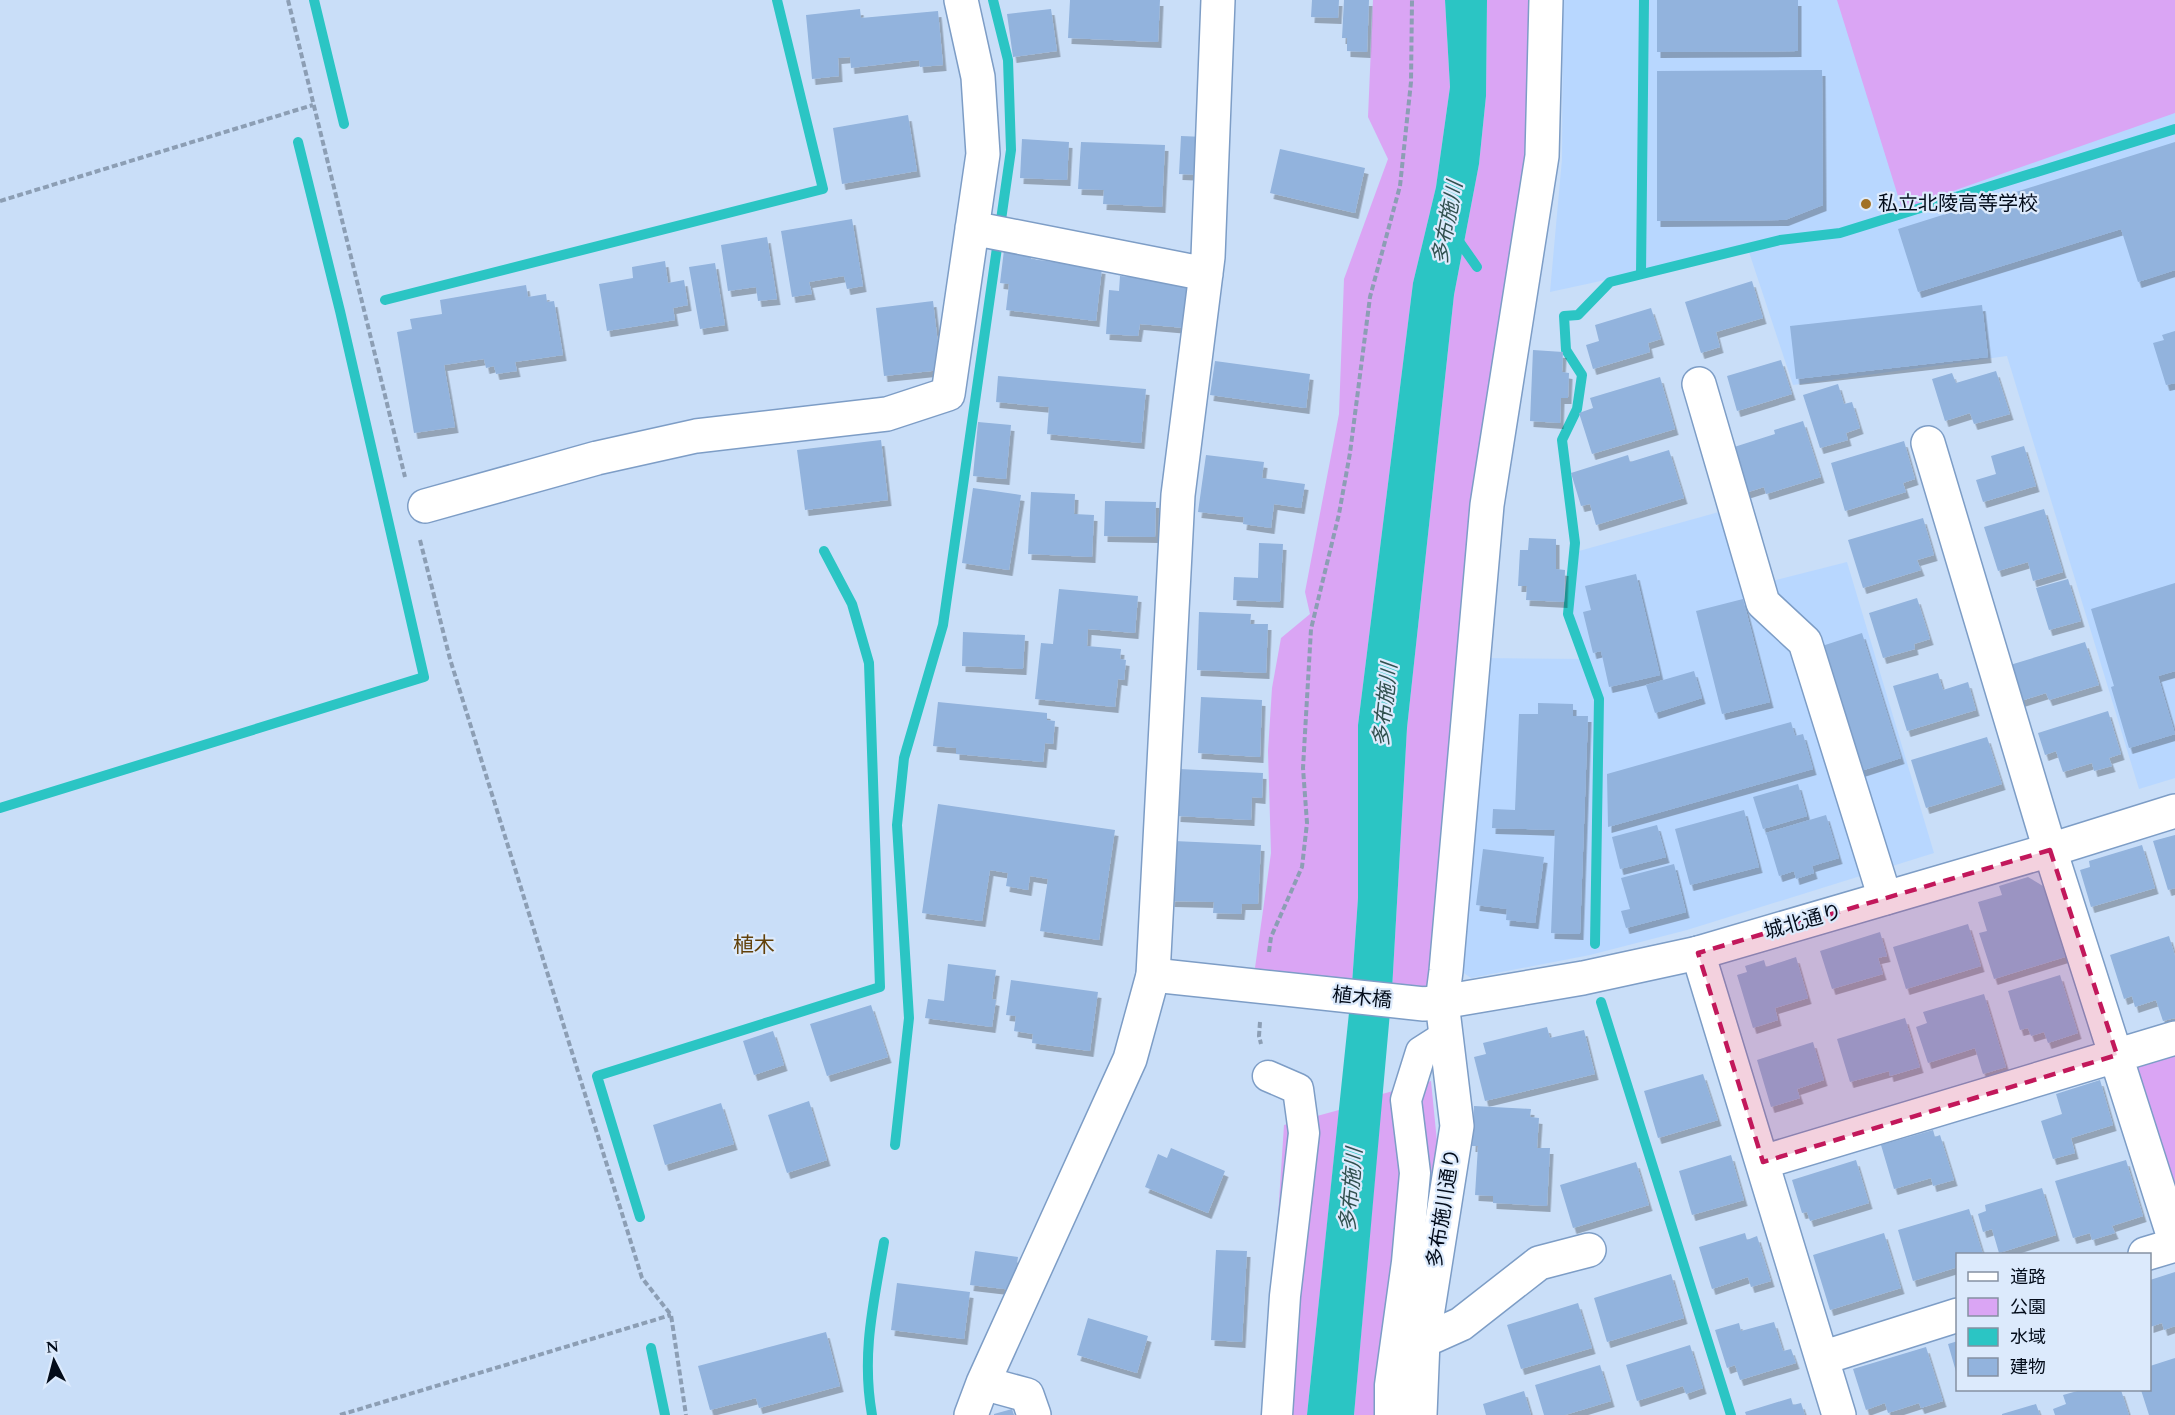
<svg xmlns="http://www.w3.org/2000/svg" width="2175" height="1415" viewBox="0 0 2175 1415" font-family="Spectral,'Noto Sans JP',serif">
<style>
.built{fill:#b8d7ff}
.green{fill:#daa5f4}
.water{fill:#2bc5c4}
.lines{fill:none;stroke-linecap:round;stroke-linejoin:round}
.stream{stroke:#2bc5c4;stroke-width:10}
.building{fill:#92b3dd;filter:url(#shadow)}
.pedestrian-casing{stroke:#7d9dc6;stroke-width:33}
.minor-casing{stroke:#7d9dc6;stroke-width:36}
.tertiary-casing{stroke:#7d9dc6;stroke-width:36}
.path{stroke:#8c9eb4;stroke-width:4;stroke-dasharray:6 3;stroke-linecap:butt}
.pedestrian{stroke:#fff;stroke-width:30}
.minor{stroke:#fff;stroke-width:33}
.tertiary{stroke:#fff;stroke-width:33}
.marked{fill:#c2185b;fill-opacity:0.2;stroke:#c2185b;stroke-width:4.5;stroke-dasharray:12 8;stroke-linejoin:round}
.poi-dot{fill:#a27226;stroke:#dceafc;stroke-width:2}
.labels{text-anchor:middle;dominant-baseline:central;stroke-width:4.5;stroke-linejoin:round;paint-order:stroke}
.poi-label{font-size:20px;fill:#030c1a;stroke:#dceafc;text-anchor:start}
.street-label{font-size:20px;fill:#030c1a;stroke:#dceafc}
.water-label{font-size:21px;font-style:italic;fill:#325150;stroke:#dceafc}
.neighbourhood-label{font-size:21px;fill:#62410a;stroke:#dceafc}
</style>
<defs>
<filter id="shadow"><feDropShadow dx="3.5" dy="6" stdDeviation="0" flood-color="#0004"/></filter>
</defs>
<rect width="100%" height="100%" fill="#c9def8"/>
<path class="built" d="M1563,0h612v778l-36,11 -132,-433 -214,29 -45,-136 -198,43 12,-133z
M1726,510l23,77 98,-25 87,291 -247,77 -97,25 -119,23 -13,-9 25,-311 105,1 -17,-47 8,-61z"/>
<path class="green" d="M1373,0h72l5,87 -14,100 -23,96 -55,442v173l-6,86 -98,-9 17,-122 -3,-102 4,-63 9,-50 29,-24 -5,-22 34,-178 5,-135 44,-120 -20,-42z
M1487,0h48l-5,155 -38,208 -21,138 -39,465 -4,22 -36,2 15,-262 47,-433 25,-131 7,-68z
M1837,0h338v113l-273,96z
M2175,1048v161l-45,-148z
M1431,1081l7,71 -34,263h-50l28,-321z
M1339,1110l-32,305h-42l19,-290z"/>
<path class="water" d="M1445,0h42l-1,96 -7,68 -25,131 -47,433 -15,262 -38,425h-47l45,-431 6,-86v-173l55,-442 23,-96 14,-100z"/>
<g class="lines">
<path class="stream" d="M314,0l30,124
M1456,237l21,30
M1641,274l3,-274
M385,300l438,-111 -46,-189
M0,808l424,-131 -84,-366 -42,-169
M1595,944l4,-245 -31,-85 7,-71 -13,-103 15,-31 5,-34 -16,-25 -2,-34 14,-1 32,-33 170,-42 60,-7 335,-104
M1601,1002l130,413
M895,1145l14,-127 -12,-193 7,-67 39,-133 68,-475 -3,-90 -15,-60
M640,1217l-43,-141 283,-89 -11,-324 -17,-59 -28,-53
M651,1348l14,67
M872,1415c-11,-62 2,-113 12,-173"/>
</g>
<path class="building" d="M1070,0h90l-2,42 -90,-4z
M1312,0h27l-1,18 -27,-1z
M1344,0h25l-2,52 -20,-1v-13h-5z
M1657,0h141v51l-141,1z
M860,9l1,9 77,-7 5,54 -23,2 -1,-7 -68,8 -1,-11 -12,1 1,18 -27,3 -6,-64z
M1051,9l6,42 -44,6 -6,-43z
M1822,70l1,135 -38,15 -128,1v-150z
M908,115l9,56 -75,13 -9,-56z
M1181,136l24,1 -2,38 -24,-1z
M1022,139l47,3 -2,38 -47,-2z
M1081,142l84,3 -3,62 -59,-3 1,-14 -26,-1z
M2175,142v128l-37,12 -17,-53 -203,63 -20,-63z
M1280,149l85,19 -10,45 -85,-20z
M852,219l11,67 -16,3 -3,-13 -35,6 3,12 -20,3 -11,-66z
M767,237l10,62 -19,2 -2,-14 -28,4 -7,-46z
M1004,250l28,3 -1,6 71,9 -6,53 -90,-11 3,-26 -9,-1z
M665,261l3,22 16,-3 4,25 -15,3 2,12 -68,11 -8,-47 34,-6 -1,-11z
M715,263l10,62 -25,4 -11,-62z
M1120,276l68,6 -3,46 -45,-4 -2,12 -32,-2 3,-44 10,1z
M1752,281l11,37 -47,14 4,15 -19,6 -16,-51z
M526,285l2,12 18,-3 1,8 7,-1 9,54 -48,7 2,9 -21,3 -2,-8 -8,2 -2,-9 -40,6 11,62 -41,6 -17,-101 15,-3 -2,-10 32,-5 -2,-14z
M933,301l8,69 -57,6 -8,-68z
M1982,305l6,52 -192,22 -6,-53z
M1651,308l10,31 -13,4 2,9 -57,17 -7,-24 13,-4 -4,-16z
M2175,331v52l-9,2 -13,-42 11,-3 -2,-5z
M1533,350l30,2 -1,20 7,1 -1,25h-7l-1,25 -30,-2z
M1781,360l11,34 -55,17 -10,-35z
M1215,361l95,13 -4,34 -96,-13z
M1996,371l14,43 -36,10 -4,-11 -25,8 -13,-42 20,-6 4,10z
M998,376l148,13 -5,54 -94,-9 2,-27 -53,-5z
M1660,377l15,52 -83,25 -13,-41 14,-5 -3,-10z
M1838,384l6,20 8,-2 8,26 -14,5 2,7 -28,8 -17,-53z
M1803,421l18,56 -55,17 -2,-7 -19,6 -14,-45 44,-14 -1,-4z
M978,422l33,3 -5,54 -33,-3z
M881,440l7,60 -83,10 -8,-60z
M1904,441l11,38 -12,4 3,9 -61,19 -14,-48z
M2024,446l12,40 -53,16 -7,-22 20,-6 -5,-18z
M1669,450l15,48 -88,27 -6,-21 -9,2 -10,-33 57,-18 2,7z
M1206,455l58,7 -2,16 43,6 -4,24 -27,-4 -3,24 -28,-4 1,-7 -46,-5z
M973,488l48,7 -12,75 -47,-7z
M1031,492l44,2 -1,20 20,1 -2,42 -64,-3z
M1105,501l51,1 -1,35 -51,-1z
M2044,509l19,63 -30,9 -5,-19 -30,9 -14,-44z
M1923,518l11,37 -17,5 4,10 -58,18 -15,-48z
M1529,538l27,1v30l9,1 -1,32 -38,-2 1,-14h-9l2,-36h8z
M1259,543l24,1 -3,58 -47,-2 1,-23 24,1z
M1636,574l24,101 -51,12 -8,-36 -8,2 -10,-41 8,-2 -6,-24z
M2068,579l13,42 -32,9 -13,-42z
M2175,583v88l-17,5 17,58 -46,14 -18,-61 3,-1 -23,-77z
M1059,589l79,7 -3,37 -47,-4 -1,17 34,3 -1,10 6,1 -2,20 -6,-1 -3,28 -80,-8 6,-56 12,1z
M1917,598l13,41 -16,5 1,5 -32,9 -14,-45z
M1743,599l27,103 -48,12 -26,-103z
M1199,612l52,2 -1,10h18l-2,49 -69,-3z
M963,632l62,3 -2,34 -61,-3z
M1862,633l39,125 -40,13 -39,-125z
M2085,642l14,43 -50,15 -3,-7 -25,8 -11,-36z
M1694,671l8,27 -47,15 -9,-28z
M1938,673l5,17 25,-8 8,28 -69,21 -14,-45z
M1201,697l61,3 -2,57 -62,-4z
M938,702l109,11v7l8,1 -2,23 -8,-1 -2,19 -87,-8v-6l-23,-2z
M1538,703l35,1v12h15l-8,218 -29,-1 4,-103 -63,-2 1,-19 22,1 4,-96h19z
M2108,711l13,43 -12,4 3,8 -18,5 -2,-8 -29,9 -7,-21 -11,4 -7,-22z
M1791,722l4,14 8,-2 10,35 -205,58 -1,-53z
M1987,737l15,47 -76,24 -15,-48z
M1179,769l84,4 -1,25 -10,-1 -1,23 -74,-4z
M1798,784l9,32 -44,13 -10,-32z
M938,804l177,26 -16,110 -59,-9 8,-52 -18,-3 -2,14 -22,-4 2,-13 -18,-3 -8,51 -60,-8z
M1744,810l15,57 -69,18 -15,-56z
M1826,815l13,43 -27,8 2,7 -18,6 -2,-8 -15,5 -13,-43z
M1657,825l9,32 -46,12 -8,-32z
M2175,835v53l-7,2 -15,-49z
M1174,841l87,4 -3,59h-16l-1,10 -28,-1 1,-11 -43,-1z
M2142,845l13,43 -64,19 -11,-37 10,-3 -1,-6z
M1483,849l61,8 -9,66 -29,-3 1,-11 -31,-4z
M1674,864l12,48 -60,16 -5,-17 9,-2 -9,-31z
M2028,877l15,9 22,71 -71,22 -15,-46 8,-2 -9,-29 24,-7 -3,-9z
M1968,924l13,42 -75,23 -13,-42z
M1880,932l7,24 -9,2 5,16 -51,15 -12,-38z
M2169,936l6,20v62l-12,3 -7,-21 -21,7 -3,-11 -8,3 -14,-44z
M1796,957l12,41 -33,10 3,12 -25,8 -16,-53 10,-3 -2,-6 19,-6 2,7z
M948,964l48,6 -4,29 4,1 -4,27 -67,-9 3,-19 16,2z
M2060,975l18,58 -30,10 -4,-11 -13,4 -3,-8 -8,2 -12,-39z
M1011,980l87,12 -8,59 -58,-8 1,-9 -19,-3 2,-15 -10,-1z
M1984,994l22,73 -23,7 -8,-26 -47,15 -12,-36 11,-4 -4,-11z
M871,1005l17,52 -61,19 -17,-52z
M1905,1018l15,49 -30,9 -1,-5 -39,11 -13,-43z
M1547,1027l3,11 34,-8 11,44 -110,27 -11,-44 12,-3 -3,-11z
M773,1031l11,34 -30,10 -11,-34z
M1813,1042l11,38 -27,9 3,9 -29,9 -14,-47z
M1703,1074l15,46 -60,18 -14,-47z
M2100,1080l13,45 -42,13 4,15 -22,6 -12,-38 21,-7 -6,-20z
M809,1101l18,59 -40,13 -19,-58z
M721,1103l13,41 -69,21 -12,-40z
M1474,1106l57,3 -1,8 9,1 -2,30h13l-3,58 -54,-3v-7l-18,-1 3,-49h-6z
M1933,1130l2,7 5,-2 14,45 -21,6 -2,-8 -37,11 -13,-44z
M1171,1148l54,23 -17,42 -63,-26 13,-33 9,4z
M1731,1155l13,45 -52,15 -13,-44z
M1856,1160l13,43 -59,18 -3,-9 -5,1 -10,-33z
M2126,1160l17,56 -31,10 3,7 -23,7 -2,-7 -17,5 -18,-57z
M1636,1162l13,43 -76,23 -13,-43z
M2042,1188l14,47 -57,18 -7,-24 -9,3 -5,-18 8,-3 -1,-6z
M1969,1209l14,45h-25v13l-45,14 -15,-51z
M1745,1233l2,7 10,-4 14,45 -20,6 -3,-10 -36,12 -13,-42z
M1884,1233l17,55 -71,22 -17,-55z
M1216,1250l31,1 -5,91 -31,-2z
M975,1251l43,6 -5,33 -43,-5z
M2175,1272v54l-11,4 -2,-7 -12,4v-47z
M1671,1274l13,44 -77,24 -13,-44z
M897,1283l73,9 -6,47 -73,-9z
M1578,1303l14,45 -71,21 -14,-44z
M1088,1318l60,18 -11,37 -60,-18z
M1774,1322l9,29 8,-2 5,14 -56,17 -5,-15 -8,3 -12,-38 24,-7 2,8z
M826,1332l14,54 -81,22 -3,-10 -46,12 -12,-44z
M1958,1341v33l-1,1 -9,-31z
M1690,1345l13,43 -17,6 -3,-8 -46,15 -11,-36z
M1926,1347l17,54 -22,7 -2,-5 -31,10 -3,-10 -19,7 -13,-41z
M2175,1358v57h-26l-8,-25h9v-24z
M1600,1365l11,36 -46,14h-21l-9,-30z
M2081,1390h40l8,25h-74l-2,-6 13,-5 -3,-9z
M1524,1391l7,24h-45l-3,-11z
M1791,1398l2,7 8,-2 4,12h-59l-1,-3z
M2036,1404l4,11h-38v-1z
M1012,1409l2,6h-20v-1z"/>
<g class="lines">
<defs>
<path id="pedestrian" d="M1268,1076l30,13 6,44 -19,163 -8,119
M1390,1415v-30l17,-123 8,-89 -9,-73 15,-48 25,-16"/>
<path id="minor" d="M972,228l234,46
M1699,384l64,219 42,39 80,256
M1928,443l122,407 125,391
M425,506l172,-48 99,-22 191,-22 61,-20 35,-240 -5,-77 -17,-77
M1698,953l141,462
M1763,1162l412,-124
M2145,1254l30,-9
M1423,1341l38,-17 78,-61 50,-13
M1822,1358l136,-43
M983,1383l44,12 7,20
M971,1415l12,-32 147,-324 23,-84 25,-480 30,-238 10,-257
M1420,1415l3,-74 34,-215 -15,-124 4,-31 41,-466 55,-349 4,-156"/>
<path id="tertiary" d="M1153,975l271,29 18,-2 141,-24 115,-25 352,-103 125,-39"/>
</defs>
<use href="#pedestrian" class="pedestrian-casing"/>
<use href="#minor" class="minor-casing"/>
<use href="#tertiary" class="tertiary-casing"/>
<path class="path" d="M288,0l117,477
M0,201l313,-96
M420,540l30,119 192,619 29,37 15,100
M1269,952l2,-15 31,-70 5,-44 -4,-55 8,-139 28,-115 11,-61 20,-156 30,-111 11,-104 1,-82
M1260,1022l-1,14 2,8
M340,1415l331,-100"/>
<use href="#pedestrian" class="pedestrian"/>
<use href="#minor" class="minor"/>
<use href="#tertiary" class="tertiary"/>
</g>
<path class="marked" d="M2050,850l67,205 -354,107 -65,-209z"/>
<circle class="poi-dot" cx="1866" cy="204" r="6"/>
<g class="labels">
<g class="poi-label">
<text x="1878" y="204">私立北陵高等学校</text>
</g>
<g class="street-label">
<text transform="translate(1803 922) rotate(-16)">城北通り</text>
<text transform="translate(1362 998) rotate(6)">植木橋</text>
<text transform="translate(1444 1208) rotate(-81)">多布施川通り</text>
</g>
<g class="water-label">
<text transform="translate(1448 223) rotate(-79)">多布施川</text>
<text transform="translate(1386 705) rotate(-84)">多布施川</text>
<text transform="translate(1352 1190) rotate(-85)">多布施川</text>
</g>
<g class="neighbourhood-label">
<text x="754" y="946">植木</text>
</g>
</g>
<rect x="1956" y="1253" width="195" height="138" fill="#dceafc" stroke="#8591a2" stroke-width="1.5"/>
<rect x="1968" y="1272" width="30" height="9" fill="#ffffff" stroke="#8591a2" stroke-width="1.5"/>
<text x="2010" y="1283" font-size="18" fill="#030c1a">道路</text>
<rect x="1968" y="1298" width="30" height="18" fill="#daa5f4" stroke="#8591a2" stroke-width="1.5"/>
<text x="2010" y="1313" font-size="18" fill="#030c1a">公園</text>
<rect x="1968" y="1328" width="30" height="18" fill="#2bc5c4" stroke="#8591a2" stroke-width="1.5"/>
<text x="2010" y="1343" font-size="18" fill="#030c1a">水域</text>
<rect x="1968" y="1358" width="30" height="18" fill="#92b3dd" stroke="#8591a2" stroke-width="1.5"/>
<text x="2010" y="1373" font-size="18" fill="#030c1a">建物</text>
<g transform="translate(54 1361) rotate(354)" stroke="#dceafc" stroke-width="4.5" paint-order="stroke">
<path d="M0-4.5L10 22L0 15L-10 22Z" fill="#030c1a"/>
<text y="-9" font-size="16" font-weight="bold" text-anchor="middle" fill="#030c1a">N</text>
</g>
</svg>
